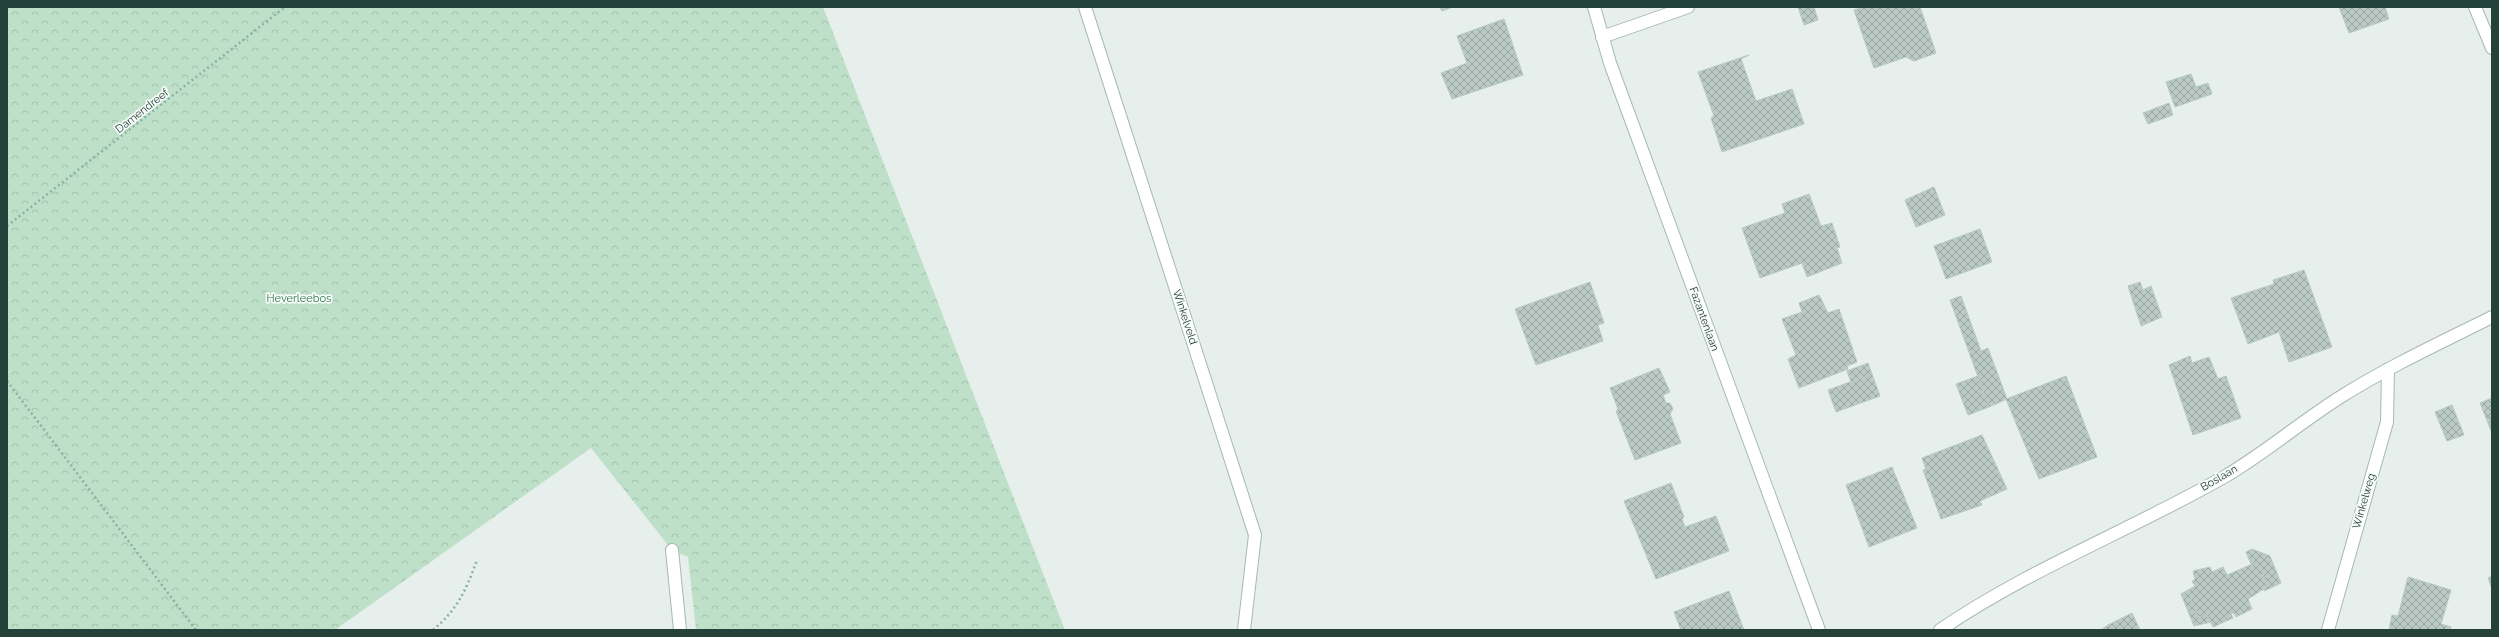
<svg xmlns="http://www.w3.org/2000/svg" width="2499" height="637" viewBox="0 0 2499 637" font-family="Raleway,sans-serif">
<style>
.forest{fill:url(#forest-crowns)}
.building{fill:url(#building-cross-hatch);stroke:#b8c9c2}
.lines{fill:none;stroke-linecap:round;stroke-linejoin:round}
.minor-casing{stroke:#a8b8b2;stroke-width:14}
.path{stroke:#86b3a5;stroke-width:2.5;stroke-dasharray:2 3;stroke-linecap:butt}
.minor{stroke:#fff;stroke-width:12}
.labels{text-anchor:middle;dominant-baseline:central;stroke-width:3.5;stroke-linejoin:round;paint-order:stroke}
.street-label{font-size:11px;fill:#24423a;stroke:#f7fbf9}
.park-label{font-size:11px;fill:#2d7a4b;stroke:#f7fbf9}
</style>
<defs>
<pattern id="forest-crowns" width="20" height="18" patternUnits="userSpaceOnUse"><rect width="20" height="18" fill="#bfe0c8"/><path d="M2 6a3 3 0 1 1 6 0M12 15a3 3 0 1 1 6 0" fill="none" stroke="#a4c1ad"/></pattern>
<pattern id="building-cross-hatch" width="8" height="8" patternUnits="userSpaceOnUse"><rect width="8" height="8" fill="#bbcac4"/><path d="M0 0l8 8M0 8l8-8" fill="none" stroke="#98a6a0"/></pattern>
</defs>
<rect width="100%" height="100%" fill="#e6efeb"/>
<path class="forest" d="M7,7h816l242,623h-369l-8,-73 -16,-7 -81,-102 -256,182h-328z"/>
<path class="building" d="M1440,7h13l-11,4z
M1798,7h16l4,13 -14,5z
M1864,7h56l16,46 -22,8 -8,-4 -32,11 -20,-58z
M2339,7h46l4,12 -40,14z
M1504,19l19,56 -71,24 -11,-26 26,-10 -10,-27z
M1749,55l-8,4 15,42 36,-12 12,35 -82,28 -11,-34 3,-2 -16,-44z
M2191,74l5,13 12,-4 4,11 -37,13 -9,-25z
M2169,103l4,12 -25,9 -5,-11z
M1934,187l11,28 -29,12 -11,-27z
M1809,194l12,32 11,-3 8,24 -3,1 5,15 -35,14 -5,-14 -42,15 -18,-50 43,-15 -3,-9z
M1980,229l12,33 -46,17 -12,-33z
M2304,270l28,77 -43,15 -10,-30 -31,12 -17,-46 43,-14 -1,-4z
M1590,282l14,41 -6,2 5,16 -67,24 -21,-56z
M2140,282l3,8 8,-4 11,31 -21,9 -13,-40z
M1819,295l9,18 11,-4 18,53 -10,4 1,3 -49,19 -11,-29 8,-4 -14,-36 20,-7 -3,-9z
M1961,296l20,55 7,-3 19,51 -18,8 -39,-107z
M2190,356l2,7 17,-6 9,22 8,-3 15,42 -48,17 -24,-70z
M1868,363l4,11 -21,8 -4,-11z
M1659,368l11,24 -7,3 3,8h4l3,6 -3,5 11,29 -46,17 -19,-49 2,-2 -8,-21z
M1872,374l8,22 -44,16 -8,-22z
M1978,376l11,31 -21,8 -12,-31z
M2066,376l31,81 -58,22 -33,-80z
M2492,398v35l-12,-30z
M2452,405l12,30 -17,6 -12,-29z
M1982,435l25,54 -27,12 2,4 -41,14 -18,-49 3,-1 -4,-11z
M1892,467l25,61 -48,19 -23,-62z
M1671,483l13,34 -2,2 3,8 31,-11 13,35 -73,28 -32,-78z
M2252,549l18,7 11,27 -17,8 3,-8 -10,-21 -6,2 -5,-12z
M2257,562l10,21h-2l2,4 -19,12 4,10 -16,8 -2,-4 -3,1 2,4 -20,9 -6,-12 -9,2 -10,-26 -7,3 14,-8 -3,-5 3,-1 -2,-9 17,-4 2,5 11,-5 4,8z
M2492,576v13l-4,-11z
M2408,577l43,13 -10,34 10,3 -1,3h-61l3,-15 6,1z
M1729,591l15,39h-63l-7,-18z
M2188,591l10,26 9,-2 4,7 -17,4 -13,-32z
M2132,613l8,17h-39l7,-5z"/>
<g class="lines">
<defs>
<path id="minor" d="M1085,7l170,528 -11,95
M1594,7l16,56 209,567
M2475,7l17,41
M1602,37l86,-30
M672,550l8,80
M1940,630c89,-61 191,-100 284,-153 41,-24 78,-56 118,-81 48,-30 100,-54 150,-79
M2328,630l59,-208 1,-53"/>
</defs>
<use href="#minor" class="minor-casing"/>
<path class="path" d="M7,226l278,-219
M7,381l189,249
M433,630c25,-21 33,-40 44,-70"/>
<use href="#minor" class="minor"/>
</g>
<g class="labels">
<g class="street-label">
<text transform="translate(142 111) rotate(-38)">Damendreef</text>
<text transform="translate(1185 317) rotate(72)">Winkelveld</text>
<text transform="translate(1704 319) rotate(70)">Fazantenlaan</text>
<text transform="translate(2219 478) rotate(-30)">Boslaan</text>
<text transform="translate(2364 501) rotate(-74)">Winkelweg</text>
</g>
<g class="park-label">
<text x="299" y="298">Heverleebos</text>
</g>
</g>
<rect width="2499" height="637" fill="none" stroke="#24423a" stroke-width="16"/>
</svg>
